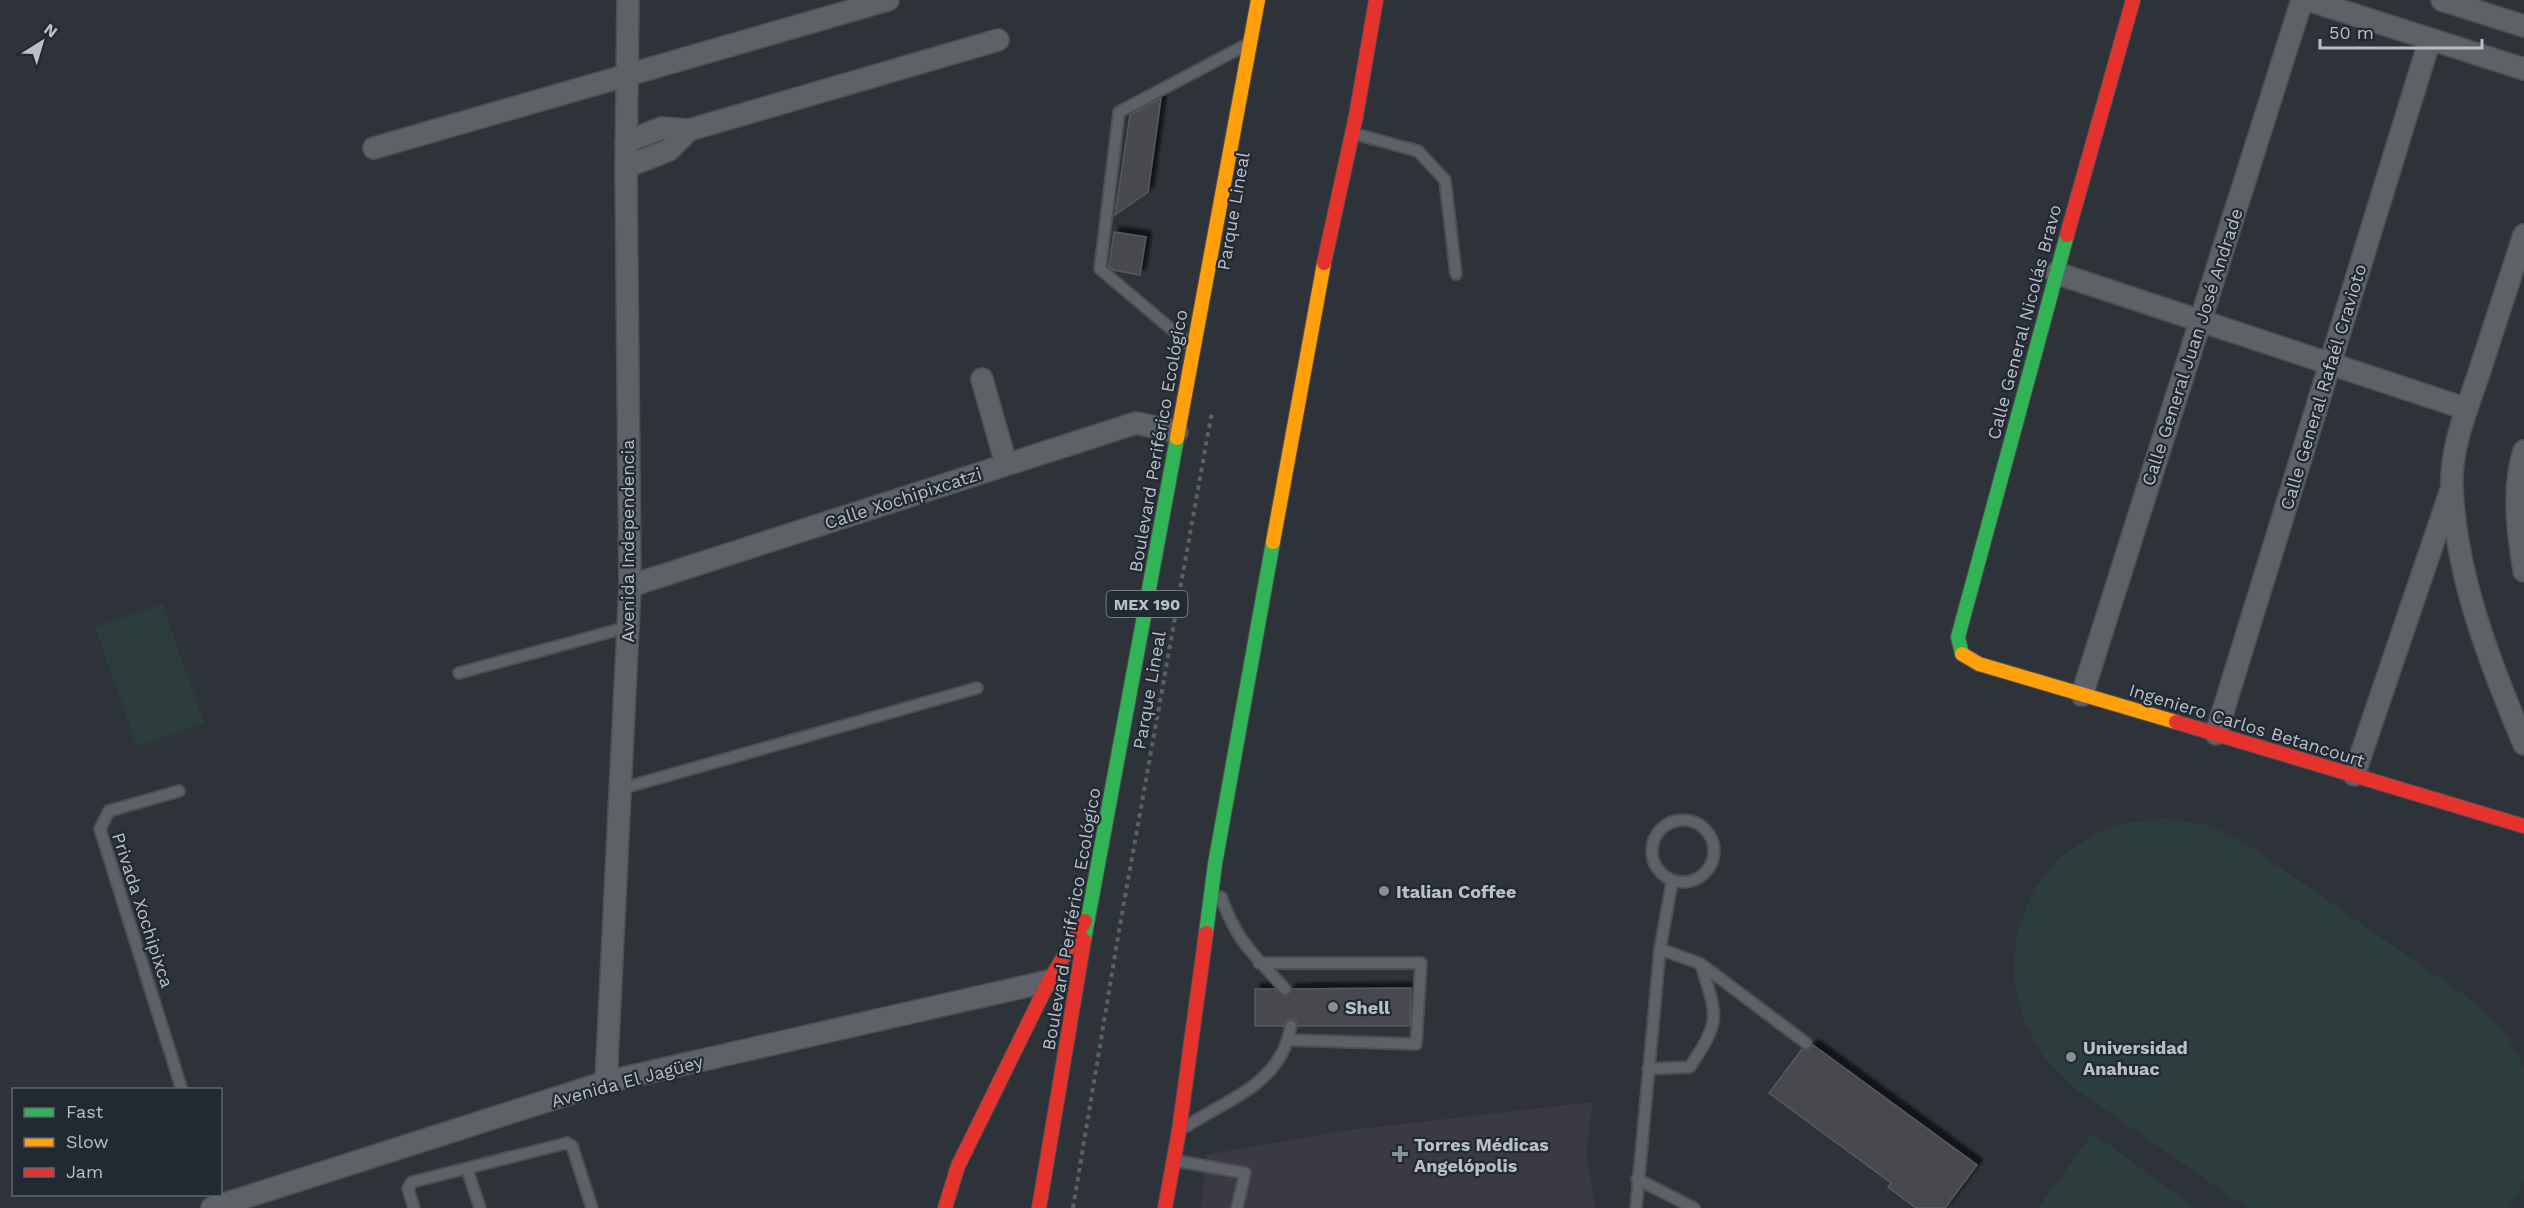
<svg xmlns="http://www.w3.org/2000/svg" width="2524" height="1208" viewBox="0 0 2524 1208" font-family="'Work Sans',sans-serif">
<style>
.medical{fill:#3a3944}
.green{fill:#2c3d3e}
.building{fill:#464a4f;stroke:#565a60;stroke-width:1.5;filter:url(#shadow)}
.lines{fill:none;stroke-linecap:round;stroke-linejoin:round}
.lane-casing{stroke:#4c4f53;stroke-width:14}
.street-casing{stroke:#4c4f53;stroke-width:24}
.fast-casing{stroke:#4c4f53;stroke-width:16}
.slow-casing{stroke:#4c4f53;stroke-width:16}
.jam-casing{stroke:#4c4f53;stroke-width:16}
.path{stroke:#5c6064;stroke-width:4;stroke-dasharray:4.5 4.5;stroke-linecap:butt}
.lane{stroke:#5e6166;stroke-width:10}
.street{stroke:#5e6166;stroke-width:21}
.fast{stroke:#30b455;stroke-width:14}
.slow{stroke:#ff9f0a;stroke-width:14}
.jam{stroke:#e5322d;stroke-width:14}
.poi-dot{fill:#888e96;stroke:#212933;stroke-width:2}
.labels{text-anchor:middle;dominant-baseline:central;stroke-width:4.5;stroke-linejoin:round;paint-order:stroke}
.shield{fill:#212933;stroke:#8b929b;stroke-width:1.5}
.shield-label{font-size:16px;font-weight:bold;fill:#b9bfc8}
.street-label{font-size:18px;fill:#b9bfc8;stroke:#212933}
.poi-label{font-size:18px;font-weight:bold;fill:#b9bfc8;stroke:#212933;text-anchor:start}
</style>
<defs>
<filter id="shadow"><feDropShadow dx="5.5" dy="-5.5" stdDeviation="1.5" flood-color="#0009"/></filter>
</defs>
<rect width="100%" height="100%" fill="#2e3339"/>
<path class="medical" d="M1593,1102l-7,51 9,55h-394l6,-53 134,-24z"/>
<path class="green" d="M162,604l42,119 -67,23 -42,-119z
M2164,818l44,7 40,20 223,155 33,31 20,35v116l-15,26h-262l-170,-118 -32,-31 -22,-39 -10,-43 4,-45 16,-41 28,-35 38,-24 21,-8z
M2093,1133l102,75h-157z"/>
<path class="building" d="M1161,98l-13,94 -33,23 15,-100z
M1114,232l32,5 -6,38 -27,-5 -4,-4z
M1411,988l-1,38h-112l-2,-6 -6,-1 -7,7h-28v-37h20l11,7 6,-7z
M1813,1045l164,120 -32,43h-29l-28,-21 3,-4 -122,-90 33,-44 6,1z"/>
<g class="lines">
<defs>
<path id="lane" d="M1355,134l63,17 27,29 11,94
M1190,345l-90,-76 19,-157 125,-66
M459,673l169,-46
M620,789l357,-101
M179,791l-70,20 -9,18 82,261
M1652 851a31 31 0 1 1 62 0a31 31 0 1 1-62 0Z
M1221,897c17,47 33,57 64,92
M1660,949l41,15 105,79
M1259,963h162l-5,81 -128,-4
M1648,1069l42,-2c32,-49 27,-49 11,-103
M1187,1126c44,-29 94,-42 104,-100
M1177,1161l68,12 -8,35
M467,1169l13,39
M1637,1179l57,29
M414,1208l-6,-19 4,-7 155,-39 5,3 20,62
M1636,1208l24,-259 12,-67"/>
<path id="street" d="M2308,0l216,69
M2442,0l82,26
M626,142l36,-14 27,2 309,-90
M374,148l514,-148
M626,167l43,-17 20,-20
M2524,235c-15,46 -30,92 -45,138 -12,36 -29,76 -27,114 4,90 38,176 72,257
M2056,273l411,136
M982,379l24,85
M2524,451c-12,37 -6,82 0,120
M630,586l506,-163 41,9
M2082,695l220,-695
M2216,734l214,-695
M2354,775l97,-285
M606,1082l24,-496 -4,-419 2,-167
M212,1208l394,-126 443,-101"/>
<path id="fast" d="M1962,654l-4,-17 109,-402
M1206,933l9,-69 58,-322
M1084,940l93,-502"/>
<path id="slow" d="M1177,438l81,-438
M1273,542l51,-279
M1962,654l17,10 197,58"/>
<path id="jam" d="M2067,235l66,-235
M1324,263l32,-147 20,-116
M2176,722l348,104
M945,1208l13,-42 91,-185 36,-60
M1039,1208l45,-268
M1165,1208l14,-77 27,-198"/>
</defs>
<use href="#lane" class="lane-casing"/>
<use href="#street" class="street-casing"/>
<use href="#fast" class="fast-casing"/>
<use href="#slow" class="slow-casing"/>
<use href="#jam" class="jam-casing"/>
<path class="path" d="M1073,1208l47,-283 92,-514"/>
<use href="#lane" class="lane"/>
<use href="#street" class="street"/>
<use href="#fast" class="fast"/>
<use href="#slow" class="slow"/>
<use href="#jam" class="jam"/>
</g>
<g class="poi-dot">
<circle cx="1384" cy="891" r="6"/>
<circle cx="1333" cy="1007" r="6"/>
<circle cx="2071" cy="1057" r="6"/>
<path d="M1397 1145h6v6h6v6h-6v6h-6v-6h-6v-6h6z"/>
</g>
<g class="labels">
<rect class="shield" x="1106.5" y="591" width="81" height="26" rx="4.5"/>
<g class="shield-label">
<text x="1147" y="604">MEX 190</text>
</g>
<g class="street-label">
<text transform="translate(1233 211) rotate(-80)">Parque Lineal</text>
<text transform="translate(2024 322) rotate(-75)">Calle General Nicolás Bravo</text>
<text transform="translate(2192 347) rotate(-72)">Calle General Juan José Andrade</text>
<text transform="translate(2323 387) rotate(-73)">Calle General Rafaél Cravioto</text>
<text transform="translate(1158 441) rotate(-80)">Boulevard Periférico Ecológico</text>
<text transform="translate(903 498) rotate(-18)">Calle Xochipixcatzi</text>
<text transform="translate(627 541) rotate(-90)">Avenida Independencia</text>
<text transform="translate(1149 690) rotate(-80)">Parque Lineal</text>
<text transform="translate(2247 725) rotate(17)">Ingeniero Carlos Betancourt</text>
<text transform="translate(143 910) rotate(72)">Privada Xochipixca</text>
<text transform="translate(1071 919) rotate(-80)">Boulevard Periférico Ecológico</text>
<text transform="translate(627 1081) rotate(-15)">Avenida El Jagüey</text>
</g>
<g class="poi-label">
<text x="1396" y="891">Italian Coffee</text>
<text x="1345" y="1007">Shell</text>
<text x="2083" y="1047">Universidad<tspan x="2083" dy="21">Anahuac</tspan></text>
<text x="1414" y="1144">Torres Médicas<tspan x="1414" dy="21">Angelópolis</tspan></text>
</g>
</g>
<rect x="12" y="1088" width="210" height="108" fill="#212933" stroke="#5e656f" stroke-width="1.5"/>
<rect x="24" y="1108" width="30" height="9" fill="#30b455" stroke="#5e656f" stroke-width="1.5"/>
<text x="66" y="1118" font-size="18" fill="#b9bfc8">Fast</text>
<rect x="24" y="1138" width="30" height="9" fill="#ff9f0a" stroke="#5e656f" stroke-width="1.5"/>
<text x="66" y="1148" font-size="18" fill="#b9bfc8">Slow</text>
<rect x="24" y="1168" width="30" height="9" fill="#e5322d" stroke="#5e656f" stroke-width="1.5"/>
<text x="66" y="1178" font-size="18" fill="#b9bfc8">Jam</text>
<g transform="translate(42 42) rotate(37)" stroke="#212933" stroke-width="4.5" paint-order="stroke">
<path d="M0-4.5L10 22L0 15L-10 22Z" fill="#b9bfc8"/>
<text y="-9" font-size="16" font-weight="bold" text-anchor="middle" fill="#b9bfc8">N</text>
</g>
<path d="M2320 39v9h162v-9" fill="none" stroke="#b9bfc8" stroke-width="3"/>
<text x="2329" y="39" font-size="18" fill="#b9bfc8" stroke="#212933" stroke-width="4.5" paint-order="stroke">50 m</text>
</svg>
